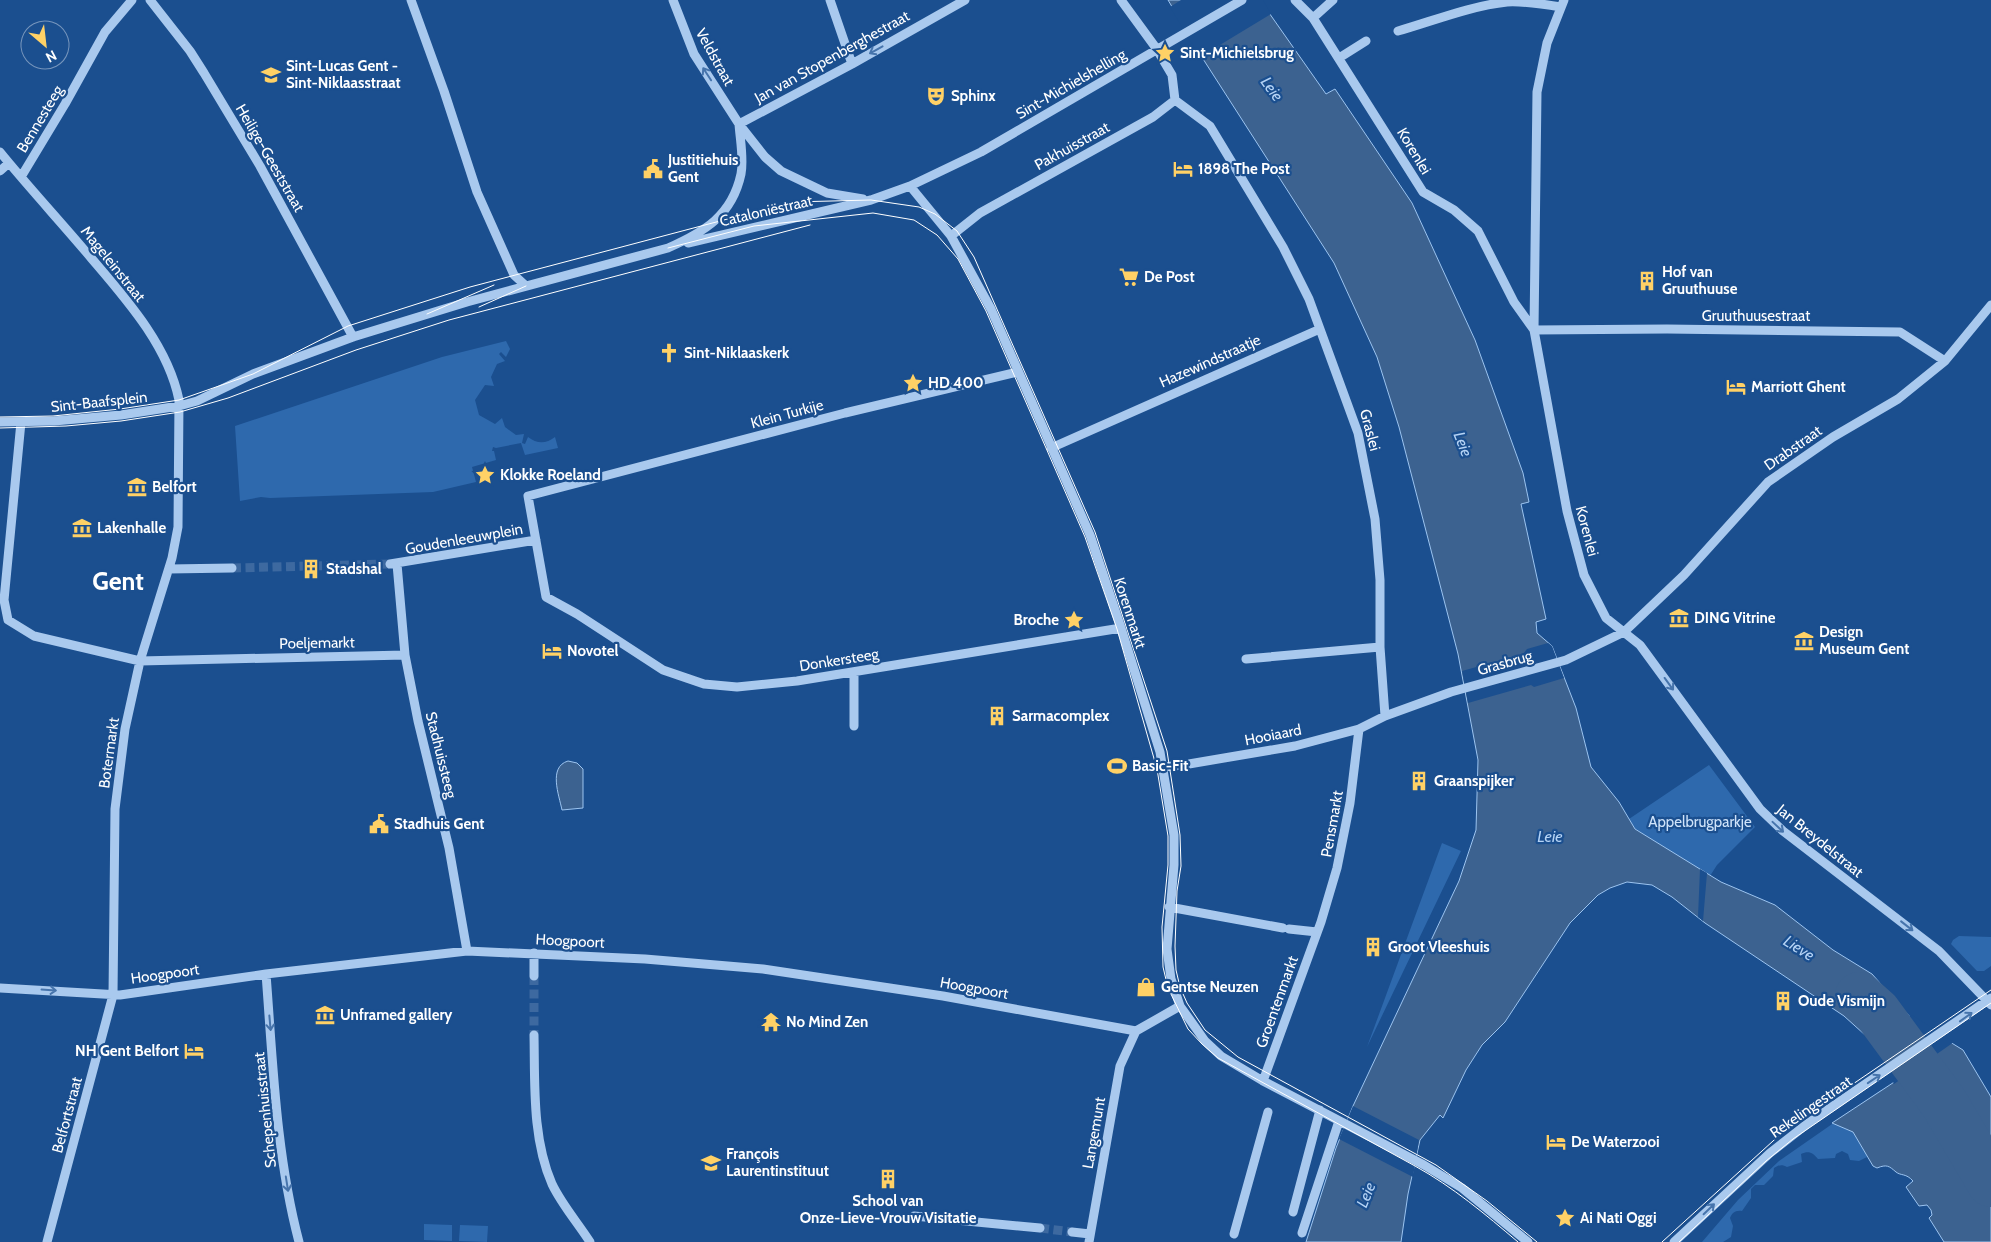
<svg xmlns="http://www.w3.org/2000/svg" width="1991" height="1242" viewBox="0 0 1991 1242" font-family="Cabin,sans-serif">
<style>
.green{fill:#2e69ad}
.water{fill:#3c6290;stroke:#9cc4f0}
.pier{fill:#1b4f8f}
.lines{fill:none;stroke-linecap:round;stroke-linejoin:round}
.river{stroke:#3c6290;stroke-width:48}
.minor-tunnel{stroke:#3d69a0;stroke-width:9;stroke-dasharray:9 4.5;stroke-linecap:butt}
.minor{stroke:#a9c9ee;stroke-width:9}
.tram{stroke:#fff;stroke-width:1}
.oneway{stroke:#4674ac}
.labels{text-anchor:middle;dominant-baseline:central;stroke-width:4.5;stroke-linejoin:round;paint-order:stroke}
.poi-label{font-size:15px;font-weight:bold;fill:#fff;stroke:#1b4f8f;text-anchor:start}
.street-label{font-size:15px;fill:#fff;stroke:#1b4f8f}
.park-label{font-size:15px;fill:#cfe3fa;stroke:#1b4f8f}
.water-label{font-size:16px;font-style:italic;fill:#b5d3f5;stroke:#1b4f8f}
.town-label{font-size:25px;font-weight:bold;fill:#fff;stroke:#1b4f8f}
</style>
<rect width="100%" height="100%" fill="#1b4f8f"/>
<path class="green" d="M506,341l4,8 -4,8 -5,-5 -2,2 6,7 -8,3 -6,13 3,9 -9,-1 -10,15 4,15 16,9 7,-6 3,9 11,8 8,-1 -2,9 3,1 3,-7c9,7 18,7 27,0l3,11 -33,7 -4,-12 -25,5 -3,-1 -1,4h2l2,9 -24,7 4,15 -43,10 -163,6 -9,-1 -21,4 -5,-75 207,-69z
M1709,765l46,62 -38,38 -7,11 -75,-47 -6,-10z
M1442,843l19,8 -94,196z
M1959,936l32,1v29l-7,5h-7l-26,-27 2,-4z
M1881,1090l-14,67 -8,4 -9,-1 -2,-6 -6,-3 -6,3 -1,4 -17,1c-5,-6 -9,-9 -17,-5l1,8 -15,5c-5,-3 -8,-2 -13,1l-1,8 -9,9h-9l-4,4v9l-9,13c-7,-1 -10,2 -12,7l3,8 -2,11 -8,5h-21l36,-42 41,-39z
M424,1224l28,1v16l-28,-1z
M460,1225l28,1 -1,16 -28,-1z"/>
<path class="water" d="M1168,0h92l66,94 9,-5 77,114 63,137 48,133 6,29 -8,2 25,115 -10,3 1,11 15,13 24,62 15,59 28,35 16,27 86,53 54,23 58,45 39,24 39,44 52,32 28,47v145h-47l-15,-24 3,-3 -1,-5 -4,-5 -8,1 -13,-19 7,-6c-7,-8 -12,-5 -17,-9 -7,-6 -9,-8 -19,-4l-4,-2 -20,-34 -21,-9 82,-54 -11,-25 -14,-7 -14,7 -31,-28 -139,-93 -33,-26 -20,-12 -25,-3 -17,6 -12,7 -28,28 -65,99 -23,23 -16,25 -23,48 -3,-3 -20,25 -12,54 -7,48h-95l30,-94 17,-42 106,-225 17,-51 2,-70 -20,-106 -59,-227 -22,-70 -43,-94 -129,-201z
M568,761l9,2 6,6v39l-21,2c-3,-15 -14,-43 6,-49z"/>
<path class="pier" d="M1181,0h82l8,14 -71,43 -30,-50z
M1548,643l4,3 12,32 -30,9 -3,-2 -63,18 -6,-32 61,-17 4,-5z
M1700,869l7,4 -4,48 -5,-4z
M1912,1015l42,27 -60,42 -2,-4 19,-12 -10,-21 -6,3 -7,-10 -6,3 -3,-9z
M1353,1106l66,34 -6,37 -74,-38z"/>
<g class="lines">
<path class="river" d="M1859,996l18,16 67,91 47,80"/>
<path class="minor-tunnel" d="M232,568l158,-4
M534,976v59
M1040,1228l32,4"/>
<path class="minor" d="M150,0l40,51 14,22 56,93 93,171
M411,0l33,91 33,101 37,83 12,11
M673,0l21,54 45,70 26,33 16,14 46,22 36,6
M830,0l22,64
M1121,0l35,48 16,27 3,25 35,26 73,121 26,52 49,134 17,86 5,61v67l5,69
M1295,0l18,18
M1333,0l-20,18 110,174 31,18 24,21 36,71 20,28
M1564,0l-17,43 -10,49 -3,238 33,181 17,64 22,43 34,27 120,164 23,22 156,120 52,54
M1398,31c35,-10 72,-25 109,-29 18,-1 36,2 54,5
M1339,58l27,-17
M739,124l113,-60 113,-64
M0,152c30,37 62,71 92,107 35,41 76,87 87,141l-1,127 -6,31 -32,103 -15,68 -10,80 -2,186 -66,247
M0,171l9,-8
M21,177l44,-73 40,-72 27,-32
M910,186l41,50 40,73 99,226 31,93 39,124 14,83v30l-7,84 4,30 9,27 25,35 16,15 42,25 161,84 38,23 66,54
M951,236l29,-23 173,-96 22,-17
M688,243l183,-43 39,-14 71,-34 261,-152
M1534,330l133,-1 233,3 45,29
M1018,372l-173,41 -317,83 18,101 31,17 86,56 41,14 33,3 60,-6 324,-53
M0,422l54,-1 67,-6 58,-9 18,-5 56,-27 100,-37 114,-35 201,-54c36,-16 64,-32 73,-74 3,-15 -1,-35 -2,-50
M21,422l-17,178 4,20 26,16 106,25 265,-6 -8,-91
M1051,448l269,-119
M390,564l146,-24
M169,569l63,-1
M405,655l13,66 31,127 18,103
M1246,659l134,-12
M854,672v54
M1163,767l20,-2 112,-19 64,-17 26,-13 66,-24 115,-32 58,-28 60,-57 84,-93 65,-45 65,-38 47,-38 46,-56
M1169,907l114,21
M1289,929l28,3
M266,974c7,90 10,181 33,268
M534,976v-23
M0,988l120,7 146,-21 201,-23 178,8 118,10 180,27 193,35
M1136,1031l44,-25
M534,1035c1,49 -2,103 18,149 10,21 26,39 38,58
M1263,1081l58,-159 16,-54 13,-65 9,-74
M1293,1212l27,-102
M914,1216l126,12
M1072,1232l18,2
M1302,1233l37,-112
M1234,1234l34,-122
M1089,1242l31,-176 16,-35
M1674,1242l96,-89 37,-29 184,-126"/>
<path class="tram" d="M668,248l86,-22 119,-13 41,7 23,15 21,24 28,52 99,226 32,92 40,140 11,67v29l-6,62 1,40 5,21 20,41 14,15 16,14 197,108c38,21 70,48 103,76
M479,307l47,-21
M427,314l67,-29
M0,417l53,-1 67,-7 59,-9 74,-26 95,-48 122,-39 322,-85 79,-2 48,7 16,7 22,17 17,26 121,275 72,219 13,84 1,31 -4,25 -2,55 1,24 4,17 7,16 18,27 33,27 198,108 51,36 50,41
M0,428l66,-2 55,-5 59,-9 48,-14 128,-48 93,-30 361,-95
M1662,1242l122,-111 207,-141
M1679,1242l87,-81 27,-22 198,-136"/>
</g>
<defs><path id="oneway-shaft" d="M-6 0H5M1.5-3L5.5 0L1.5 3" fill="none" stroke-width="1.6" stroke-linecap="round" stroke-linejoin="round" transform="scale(1.25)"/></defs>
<g class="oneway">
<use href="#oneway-shaft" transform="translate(876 50) rotate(151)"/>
<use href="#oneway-shaft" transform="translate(707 74) rotate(-123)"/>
<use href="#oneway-shaft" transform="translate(1669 684) rotate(54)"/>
<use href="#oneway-shaft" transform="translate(1778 827) rotate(43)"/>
<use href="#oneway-shaft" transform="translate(1907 926) rotate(38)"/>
<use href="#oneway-shaft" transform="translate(49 990) rotate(4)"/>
<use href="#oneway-shaft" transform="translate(1966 1017) rotate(-36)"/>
<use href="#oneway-shaft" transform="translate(270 1023) rotate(85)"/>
<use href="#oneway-shaft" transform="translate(1874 1079) rotate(-34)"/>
<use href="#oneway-shaft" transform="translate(287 1184) rotate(81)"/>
<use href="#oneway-shaft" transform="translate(1709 1209) rotate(-44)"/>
</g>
<defs>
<symbol id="sight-bare" viewBox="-9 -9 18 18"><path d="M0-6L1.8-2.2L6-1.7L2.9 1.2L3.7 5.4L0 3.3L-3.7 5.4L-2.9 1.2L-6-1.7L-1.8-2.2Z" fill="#ffd166" stroke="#1b4f8f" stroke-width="2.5" paint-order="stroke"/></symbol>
<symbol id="university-bare" viewBox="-9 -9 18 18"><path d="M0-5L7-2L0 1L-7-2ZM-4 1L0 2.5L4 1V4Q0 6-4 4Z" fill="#ffd166" stroke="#1b4f8f" stroke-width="2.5" paint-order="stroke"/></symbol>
<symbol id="theatre-bare" viewBox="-9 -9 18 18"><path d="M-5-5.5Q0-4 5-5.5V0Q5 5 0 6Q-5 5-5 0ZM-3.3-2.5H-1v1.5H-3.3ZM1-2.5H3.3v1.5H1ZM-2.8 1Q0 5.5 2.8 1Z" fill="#ffd166" stroke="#1b4f8f" stroke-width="2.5" paint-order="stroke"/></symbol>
<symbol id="civic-bare" viewBox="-9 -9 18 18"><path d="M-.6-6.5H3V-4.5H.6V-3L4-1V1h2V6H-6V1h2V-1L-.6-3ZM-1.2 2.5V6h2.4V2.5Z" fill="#ffd166" stroke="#1b4f8f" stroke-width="2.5" paint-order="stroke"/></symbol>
<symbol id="hotel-bare" viewBox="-9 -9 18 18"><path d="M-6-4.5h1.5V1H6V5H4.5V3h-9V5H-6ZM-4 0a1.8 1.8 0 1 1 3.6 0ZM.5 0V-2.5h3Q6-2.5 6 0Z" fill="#ffd166" stroke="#1b4f8f" stroke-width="2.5" paint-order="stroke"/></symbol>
<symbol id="supermarket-bare" viewBox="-9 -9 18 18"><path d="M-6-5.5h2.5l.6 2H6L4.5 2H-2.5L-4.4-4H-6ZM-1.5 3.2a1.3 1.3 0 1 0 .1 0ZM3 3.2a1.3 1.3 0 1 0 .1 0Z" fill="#ffd166" stroke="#1b4f8f" stroke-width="2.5" paint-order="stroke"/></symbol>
<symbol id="building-bare" viewBox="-9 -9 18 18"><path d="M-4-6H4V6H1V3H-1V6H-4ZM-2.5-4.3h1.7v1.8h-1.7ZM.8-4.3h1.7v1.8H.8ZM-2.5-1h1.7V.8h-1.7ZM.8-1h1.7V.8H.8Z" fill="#ffd166" stroke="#1b4f8f" stroke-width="2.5" paint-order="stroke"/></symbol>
<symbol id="church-bare" viewBox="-9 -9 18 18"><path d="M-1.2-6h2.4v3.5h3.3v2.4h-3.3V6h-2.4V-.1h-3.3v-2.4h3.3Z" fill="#ffd166" stroke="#1b4f8f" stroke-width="2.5" paint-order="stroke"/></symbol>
<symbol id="museum-bare" viewBox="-9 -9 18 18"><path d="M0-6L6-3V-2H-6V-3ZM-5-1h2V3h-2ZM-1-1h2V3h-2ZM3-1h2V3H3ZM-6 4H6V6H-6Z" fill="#ffd166" stroke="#1b4f8f" stroke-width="2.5" paint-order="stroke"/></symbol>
<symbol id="stadium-bare" viewBox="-9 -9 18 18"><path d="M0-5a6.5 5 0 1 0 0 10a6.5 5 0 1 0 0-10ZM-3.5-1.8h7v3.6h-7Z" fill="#ffd166" stroke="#1b4f8f" stroke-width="2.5" paint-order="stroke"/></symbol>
<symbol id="shop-bare" viewBox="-9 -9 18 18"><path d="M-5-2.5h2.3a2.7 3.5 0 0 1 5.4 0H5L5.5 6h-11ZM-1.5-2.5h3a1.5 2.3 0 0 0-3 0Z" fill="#ffd166" stroke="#1b4f8f" stroke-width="2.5" paint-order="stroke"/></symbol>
<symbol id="temple-bare" viewBox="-9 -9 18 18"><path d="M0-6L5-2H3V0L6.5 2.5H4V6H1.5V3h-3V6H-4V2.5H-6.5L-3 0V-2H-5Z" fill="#ffd166" stroke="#1b4f8f" stroke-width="2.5" paint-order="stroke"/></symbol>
<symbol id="school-bare" viewBox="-9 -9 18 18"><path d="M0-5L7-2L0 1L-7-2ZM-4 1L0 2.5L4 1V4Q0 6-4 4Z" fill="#ffd166" stroke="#1b4f8f" stroke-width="2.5" paint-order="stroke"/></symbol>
</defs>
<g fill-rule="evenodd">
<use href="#sight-bare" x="1151" y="39" width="28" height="28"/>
<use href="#university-bare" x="257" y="61" width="28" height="28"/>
<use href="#theatre-bare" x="922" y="82" width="28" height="28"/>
<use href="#civic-bare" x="639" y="155" width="28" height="28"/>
<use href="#hotel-bare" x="1169" y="155" width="28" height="28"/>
<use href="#supermarket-bare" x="1115" y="263" width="28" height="28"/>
<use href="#building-bare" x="1633" y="267" width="28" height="28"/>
<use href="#church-bare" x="655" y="339" width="28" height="28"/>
<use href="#sight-bare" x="899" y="369" width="28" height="28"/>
<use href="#hotel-bare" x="1722" y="373" width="28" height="28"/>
<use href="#sight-bare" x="471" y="461" width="28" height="28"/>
<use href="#museum-bare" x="123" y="473" width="28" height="28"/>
<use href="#museum-bare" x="68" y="514" width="28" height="28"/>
<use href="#building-bare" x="297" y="555" width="28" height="28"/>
<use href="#museum-bare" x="1665" y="604" width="28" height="28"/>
<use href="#sight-bare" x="1060" y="606" width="28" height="28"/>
<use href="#museum-bare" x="1790" y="627" width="28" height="28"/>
<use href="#hotel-bare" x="538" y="637" width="28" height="28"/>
<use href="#building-bare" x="983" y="702" width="28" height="28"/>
<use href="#stadium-bare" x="1103" y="752" width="28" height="28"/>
<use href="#building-bare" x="1405" y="767" width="28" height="28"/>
<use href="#civic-bare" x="365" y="810" width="28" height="28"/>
<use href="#building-bare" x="1359" y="933" width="28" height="28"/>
<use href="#shop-bare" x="1132" y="973" width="28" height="28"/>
<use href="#building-bare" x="1769" y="987" width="28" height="28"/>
<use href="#museum-bare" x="311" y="1001" width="28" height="28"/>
<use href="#temple-bare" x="757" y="1008" width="28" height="28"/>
<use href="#hotel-bare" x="180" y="1037" width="28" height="28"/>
<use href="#hotel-bare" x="1542" y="1128" width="28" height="28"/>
<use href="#school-bare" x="697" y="1149" width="28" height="28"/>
<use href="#building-bare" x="874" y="1165" width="28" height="28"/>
<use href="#sight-bare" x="1551" y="1204" width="28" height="28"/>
</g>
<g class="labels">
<g class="poi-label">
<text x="1180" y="53">Sint-Michielsbrug</text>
<text x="286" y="66">Sint-Lucas Gent -<tspan x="286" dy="17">Sint-Niklaasstraat</tspan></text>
<text x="951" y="96">Sphinx</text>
<text x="668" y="160">Justitiehuis<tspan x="668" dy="17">Gent</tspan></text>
<text x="1198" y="169">1898 The Post</text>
<text x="1662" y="272">Hof van<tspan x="1662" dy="17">Gruuthuuse</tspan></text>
<text x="1144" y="277">De Post</text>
<text x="684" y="353">Sint-Niklaaskerk</text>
<text x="928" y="383">HD 400</text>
<text x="1751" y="387">Marriott Ghent</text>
<text x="500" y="475">Klokke Roeland</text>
<text x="152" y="487">Belfort</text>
<text x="97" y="528">Lakenhalle</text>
<text x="326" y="569">Stadshal</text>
<text x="1694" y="618">DING Vitrine</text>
<text x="1059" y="620" text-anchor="end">Broche</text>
<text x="1819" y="632">Design<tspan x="1819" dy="17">Museum Gent</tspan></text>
<text x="567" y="651">Novotel</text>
<text x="1012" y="716">Sarmacomplex</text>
<text x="1132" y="766">Basic-Fit</text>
<text x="1434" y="781">Graanspijker</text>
<text x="394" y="824">Stadhuis Gent</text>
<text x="1388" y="947">Groot Vleeshuis</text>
<text x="1161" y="987">Gentse Neuzen</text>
<text x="1798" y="1001">Oude Vismijn</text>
<text x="340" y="1015">Unframed gallery</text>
<text x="786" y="1022">No Mind Zen</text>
<text x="179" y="1051" text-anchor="end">NH Gent Belfort</text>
<text x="1571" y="1142">De Waterzooi</text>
<text x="726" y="1154">François<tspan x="726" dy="17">Laurentinstituut</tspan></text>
<text x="888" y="1201" text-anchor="middle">School van<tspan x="888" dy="17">Onze-Lieve-Vrouw Visitatie</tspan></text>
<text x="1580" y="1218">Ai Nati Oggi</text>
</g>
<g class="street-label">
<text transform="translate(715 57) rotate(61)">Veldstraat</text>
<text transform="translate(832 57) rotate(-29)">Jan van Stopenberghestraat</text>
<text transform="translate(1071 84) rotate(-30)">Sint-Michielshelling</text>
<text transform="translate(40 119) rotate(-59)">Bennesteeg</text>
<text transform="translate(1072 146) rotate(-29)">Pakhuisstraat</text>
<text transform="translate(1414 151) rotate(59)">Korenlei</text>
<text transform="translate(270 158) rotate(60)">Heilige-Geeststraat</text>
<text transform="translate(766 211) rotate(-13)">Cataloniëstraat</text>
<text transform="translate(113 264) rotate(51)">Mageleinstraat</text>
<text x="1756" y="316">Gruuthuusestraat</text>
<text transform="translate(1210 361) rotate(-24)">Hazewindstraatje</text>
<text transform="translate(99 402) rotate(-6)">Sint-Baafsplein</text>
<text transform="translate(787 414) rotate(-15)">Klein Turkije</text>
<text transform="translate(1370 430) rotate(75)">Graslei</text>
<text transform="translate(1793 448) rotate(-35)">Drabstraat</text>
<text transform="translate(1587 531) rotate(75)">Korenlei</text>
<text transform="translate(464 539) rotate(-10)">Goudenleeuwplein</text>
<text transform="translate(1130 613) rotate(72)">Korenmarkt</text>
<text transform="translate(317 643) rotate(-1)">Poeljemarkt</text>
<text transform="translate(839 660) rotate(-9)">Donkersteeg</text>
<text transform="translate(1505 663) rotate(-16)">Grasbrug</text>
<text transform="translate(1273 735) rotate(-11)">Hooiaard</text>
<text transform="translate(109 753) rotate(-82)">Botermarkt</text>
<text transform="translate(441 755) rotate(76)">Stadhuissteeg</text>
<text transform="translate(1332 824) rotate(-80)">Pensmarkt</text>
<text transform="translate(1820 841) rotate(39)">Jan Breydelstraat</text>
<text transform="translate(570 941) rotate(3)">Hoogpoort</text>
<text transform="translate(165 974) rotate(-8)">Hoogpoort</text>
<text transform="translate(974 988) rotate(10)">Hoogpoort</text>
<text transform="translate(1277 1002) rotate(-70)">Groentenmarkt</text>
<text transform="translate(1811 1107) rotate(-35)">Rekelingestraat</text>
<text transform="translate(265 1110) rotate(-96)">Schepenhuisstraat</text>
<text transform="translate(67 1115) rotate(-75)">Belfortstraat</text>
<text transform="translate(1094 1133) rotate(-80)">Langemunt</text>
</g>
<g class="park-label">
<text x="1700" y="822">Appelbrugparkje</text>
</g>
<g class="water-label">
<text transform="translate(1272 89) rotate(54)">Leie</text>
<text transform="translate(1463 444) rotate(69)">Leie</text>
<text x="1550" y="836">Leie</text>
<text transform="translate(1799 948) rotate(32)">Lieve</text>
<text transform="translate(1366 1195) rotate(-68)">Leie</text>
</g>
<g class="town-label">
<text x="118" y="581">Gent</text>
</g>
</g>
<g transform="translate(45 45) rotate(152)"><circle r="24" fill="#1b4f8f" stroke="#7695bc"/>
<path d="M0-4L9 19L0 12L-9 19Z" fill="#ffd166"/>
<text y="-8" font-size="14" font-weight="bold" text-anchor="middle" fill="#ffffff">N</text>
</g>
</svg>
